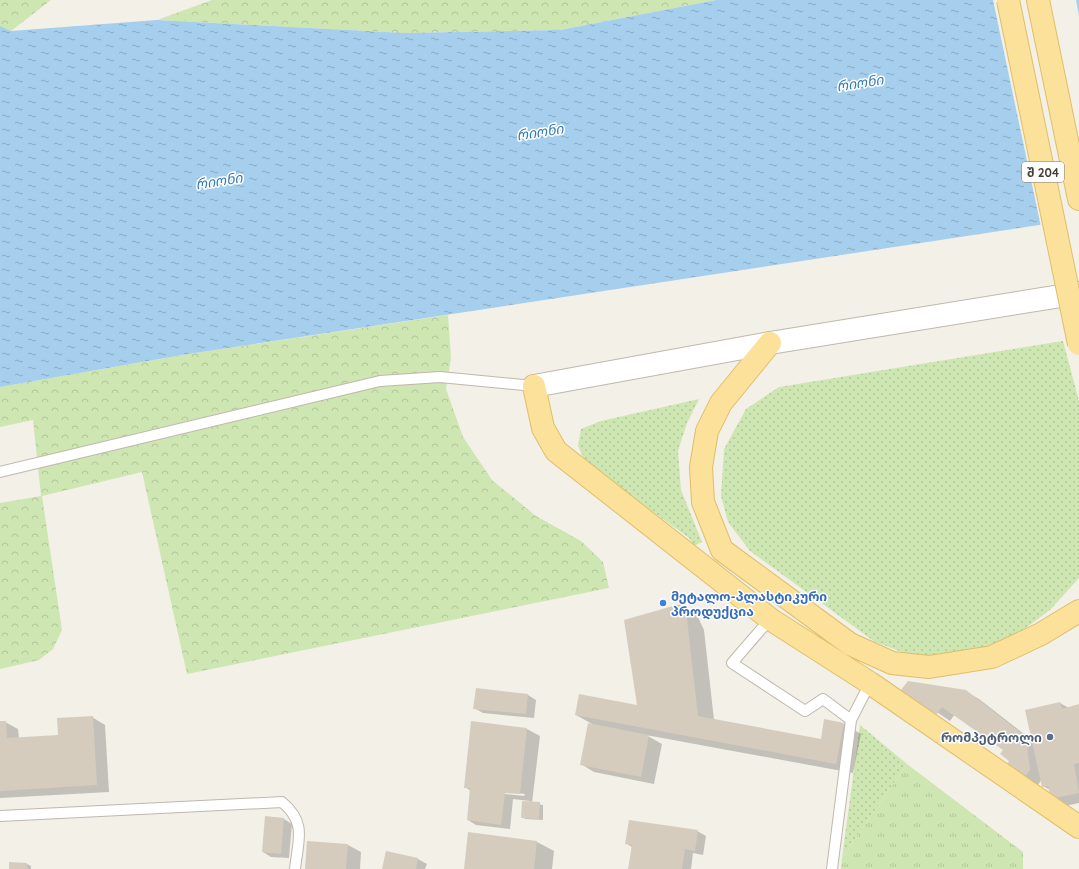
<svg xmlns="http://www.w3.org/2000/svg" width="1079" height="869" viewBox="0 0 1079 869" font-family="Quicksand,'Noto Sans Georgian',sans-serif">
<style>
.grass{fill:url(#grass-dots)}
.forest{fill:url(#forest-crowns)}
.park{fill:url(#park-tufts)}
.water{fill:url(#water-ripples)}
.pier{fill:#f3f0e8}
.shadow{fill:#0003;fill-rule:evenodd}
.building{fill:#d5ccbe}
.lines{fill:none;stroke-linecap:round;stroke-linejoin:round}
.service-casing{stroke:#bfb8ab;stroke-width:12}
.tertiary-casing{stroke:#bfb8ab;stroke-width:24}
.primary-casing{stroke:#e0be69;stroke-width:24}
.service{stroke:#fff;stroke-width:10}
.tertiary{stroke:#fff;stroke-width:22}
.primary{stroke:#fbe19a;stroke-width:22}
.primary-bridge-casing{stroke:#e0be69;stroke-width:24;stroke-linecap:butt}
.primary-bridge{stroke:#fbe19a;stroke-width:22}
.shop-dot{fill:#3f7fe0;stroke:#fff;stroke-width:1.5}
.service-dot{fill:#5c6f8a;stroke:#fff;stroke-width:1.5}
.labels{text-anchor:middle;dominant-baseline:central;stroke-width:3;stroke-linejoin:round;paint-order:stroke}
.shield{fill:#fff;stroke:#7e7a73;stroke-width:1}
.shield-label{font-size:12px;font-weight:bold;fill:#464137}
.shop-label{font-size:13px;font-weight:bold;fill:#366cbe;stroke:#fff;text-anchor:start}
.service-label{font-size:13px;font-weight:bold;fill:#4e5e75;stroke:#fff;text-anchor:end}
.water-label{font-size:14px;font-style:italic;fill:#3379af;stroke:#fff}
</style>
<defs>
<pattern id="grass-dots" width="8" height="8" patternUnits="userSpaceOnUse"><rect width="8" height="8" fill="#cee6b2"/><path d="M2 2h.1M6 6h.1" fill="none" stroke="#b2c69a" stroke-width="1.8" stroke-linecap="round"/></pattern>
<pattern id="forest-crowns" width="20" height="18" patternUnits="userSpaceOnUse"><rect width="20" height="18" fill="#cee6b2"/><path d="M2 6a3 3 0 1 1 6 0M12 15a3 3 0 1 1 6 0" fill="none" stroke="#b2c69a"/></pattern>
<pattern id="park-tufts" width="24" height="20" patternUnits="userSpaceOnUse"><rect width="24" height="20" fill="#cee6b2"/><path d="M3 7l-1-3M5 7V3M7 7l1-3M15 17l-1-3M17 17v-4M19 17l1-3" fill="none" stroke="#b2c69a"/></pattern>
<pattern id="water-ripples" width="26" height="14" patternUnits="userSpaceOnUse"><rect width="26" height="14" fill="#a6cfee"/><path d="M2 4q2-2 4 0t4 0M15 11q2-2 4 0t4 0" fill="none" stroke="#89aac2"/></pattern>
</defs>
<rect width="100%" height="100%" fill="#f3f0e8"/>
<path class="grass" d="M1063,341l16,60v177l-29,32 -34,25 -32,16 -37,5h-34l-38,-14 -125,-91 -22,-29 -7,-26 3,-47 22,-40 33,-22z
M699,399l-12,24 -9,28 3,39 21,52 -8,4 -5,-8 -103,-75 -8,-17 3,-17 20,-8z
M860,725l47,39 -65,94z"/>
<path class="forest" d="M0,0h51l-40,31 -11,-5z
M212,0h504l-156,30 -156,3 -247,-13z
M448,315l3,43 -5,31 17,48 29,43 44,36 45,25 22,21 6,26 -422,86 -45,-202 -100,24 20,134 -9,19 -14,11 -39,9v-166l41,-7 -8,-76 -33,7v-40l182,-32z"/>
<path class="park" d="M907,764l116,88v17h-182l1,-11z"/>
<path class="water" d="M716,0h363v219l-897,136 -182,32v-361l11,5 146,-11 247,13 156,-3z"/>
<path class="pier" d="M993,0h83l3,16v205l-38,6z"/>
<path class="shadow" d="M680,605l17,10 7,15 10,90 107,20 23,-16 17,10 -8,39 -207,-38 16,9 -8,40 -60,-12 -13,-8 13,-39 -18,-10 62,-9z
M903,689l62,2 14,8 54,42 27,-38 9,5 10,-3v98l-14,3 -13,-8 -2,-8 -7,-4 -1,-7 -7,10 -24,-28 -7,-11 -49,-36 -5,7z
M528,695l8,5 -2,18 -51,-5 -9,-5z
M92,717l13,8 4,67 -109,6v-76h5l13,7 1,9 40,-2z
M472,722l55,7 13,7 -8,67 11,2v15l-17,-1 -4,-2 8,-16 -17,-2 -3,30 -34,-4 -8,-5 3,-29 -6,-4zM500,791l25,3 -1,2 -19,-2z
M284,819l8,5 -3,34 -18,-1 -8,-5z
M697,831l9,5 -3,19 -10,-2 -2,16h-62l3,-22 -5,-3z
M469,833l68,9 17,9 -2,18h-87z
M348,845l13,7 -1,17h-54z
M386,852l32,7 9,5 -2,5h-42z
M27,864l4,2v3h-21z"/>
<path class="building" d="M680,604l7,15 11,97 123,23 3,-20 20,4 -8,41 -261,-49 4,-21 58,11 -13,-85z
M908,681l58,9 60,47 4,33 -9,12 -18,-12 6,-9 -9,-7 3,-4 -61,-43 -6,8 -35,-25z
M476,688l52,6 -2,20 -53,-5z
M1060,702l2,7 17,-5v59l-5,1 5,29 -28,6 -3,-13 -6,1 -17,-77z
M93,716l4,69 -97,6v-70h6l1,17 51,-3 -1,-17z
M471,721l56,7 -7,66 -15,-1 -4,32 -34,-5 3,-32h-6z
M588,723l61,12 -8,42 -61,-12z
M522,801l18,1 -1,17 -18,-1z
M265,816l19,2 -3,36 -19,-2z
M629,820l69,10 -3,21 -10,-2 -3,20h-54l4,-24 -7,-1z
M468,832l69,9 -3,28h-70z
M307,841l41,3 -2,25h-41z
M386,851l32,7 -2,11h-34z
M9,862l18,1v6h-18z"/>
<g class="lines">
<defs>
<path id="service" d="M0,472l380,-91 60,-4 94,9
M770,619l-38,44 73,48 18,-12 28,21 -19,149
M851,720l19,-37
M0,816l282,-14c25,21 16,38 13,67"/>
<path id="tertiary" d="M534,386l236,-43 309,-50"/>
<path id="primary" d="M1038,0l41,199
M770,343l-49,60 -14,28 -6,36 2,35 19,48 128,94 42,19 37,4 63,-10 49,-23 38,-23
M534,386l9,42 13,23 214,168 100,64 209,144"/>
</defs>
<use href="#service" class="service-casing"/>
<use href="#tertiary" class="tertiary-casing"/>
<use href="#primary" class="primary-casing"/>
<use href="#service" class="service"/>
<use href="#tertiary" class="tertiary"/>
<use href="#primary" class="primary"/>
<defs>
<path id="primary-bridge" d="M1008,0l71,344"/>
</defs>
<use href="#primary-bridge" class="primary-bridge-casing"/>
<use href="#primary-bridge" class="primary-bridge"/>
</g>
<circle class="shop-dot" cx="663" cy="603" r="4"/>
<circle class="service-dot" cx="1050" cy="737" r="4"/>
<g class="labels">
<rect class="shield" x="1022" y="162" width="42" height="20" rx="3"/>
<g class="shield-label">
<text x="1043" y="172">შ 204</text>
</g>
<g class="shop-label">
<text x="671" y="596">მეტალო-პლასტიკური<tspan x="671" dy="15">პროდუქცია</tspan></text>
</g>
<g class="service-label">
<text x="1042" y="737">რომპეტროლი</text>
</g>
<g class="water-label">
<text transform="translate(860 83) rotate(-9)">რიონი</text>
<text transform="translate(540 132) rotate(-9)">რიონი</text>
<text transform="translate(219 181) rotate(-9)">რიონი</text>
</g>
</g>
</svg>
